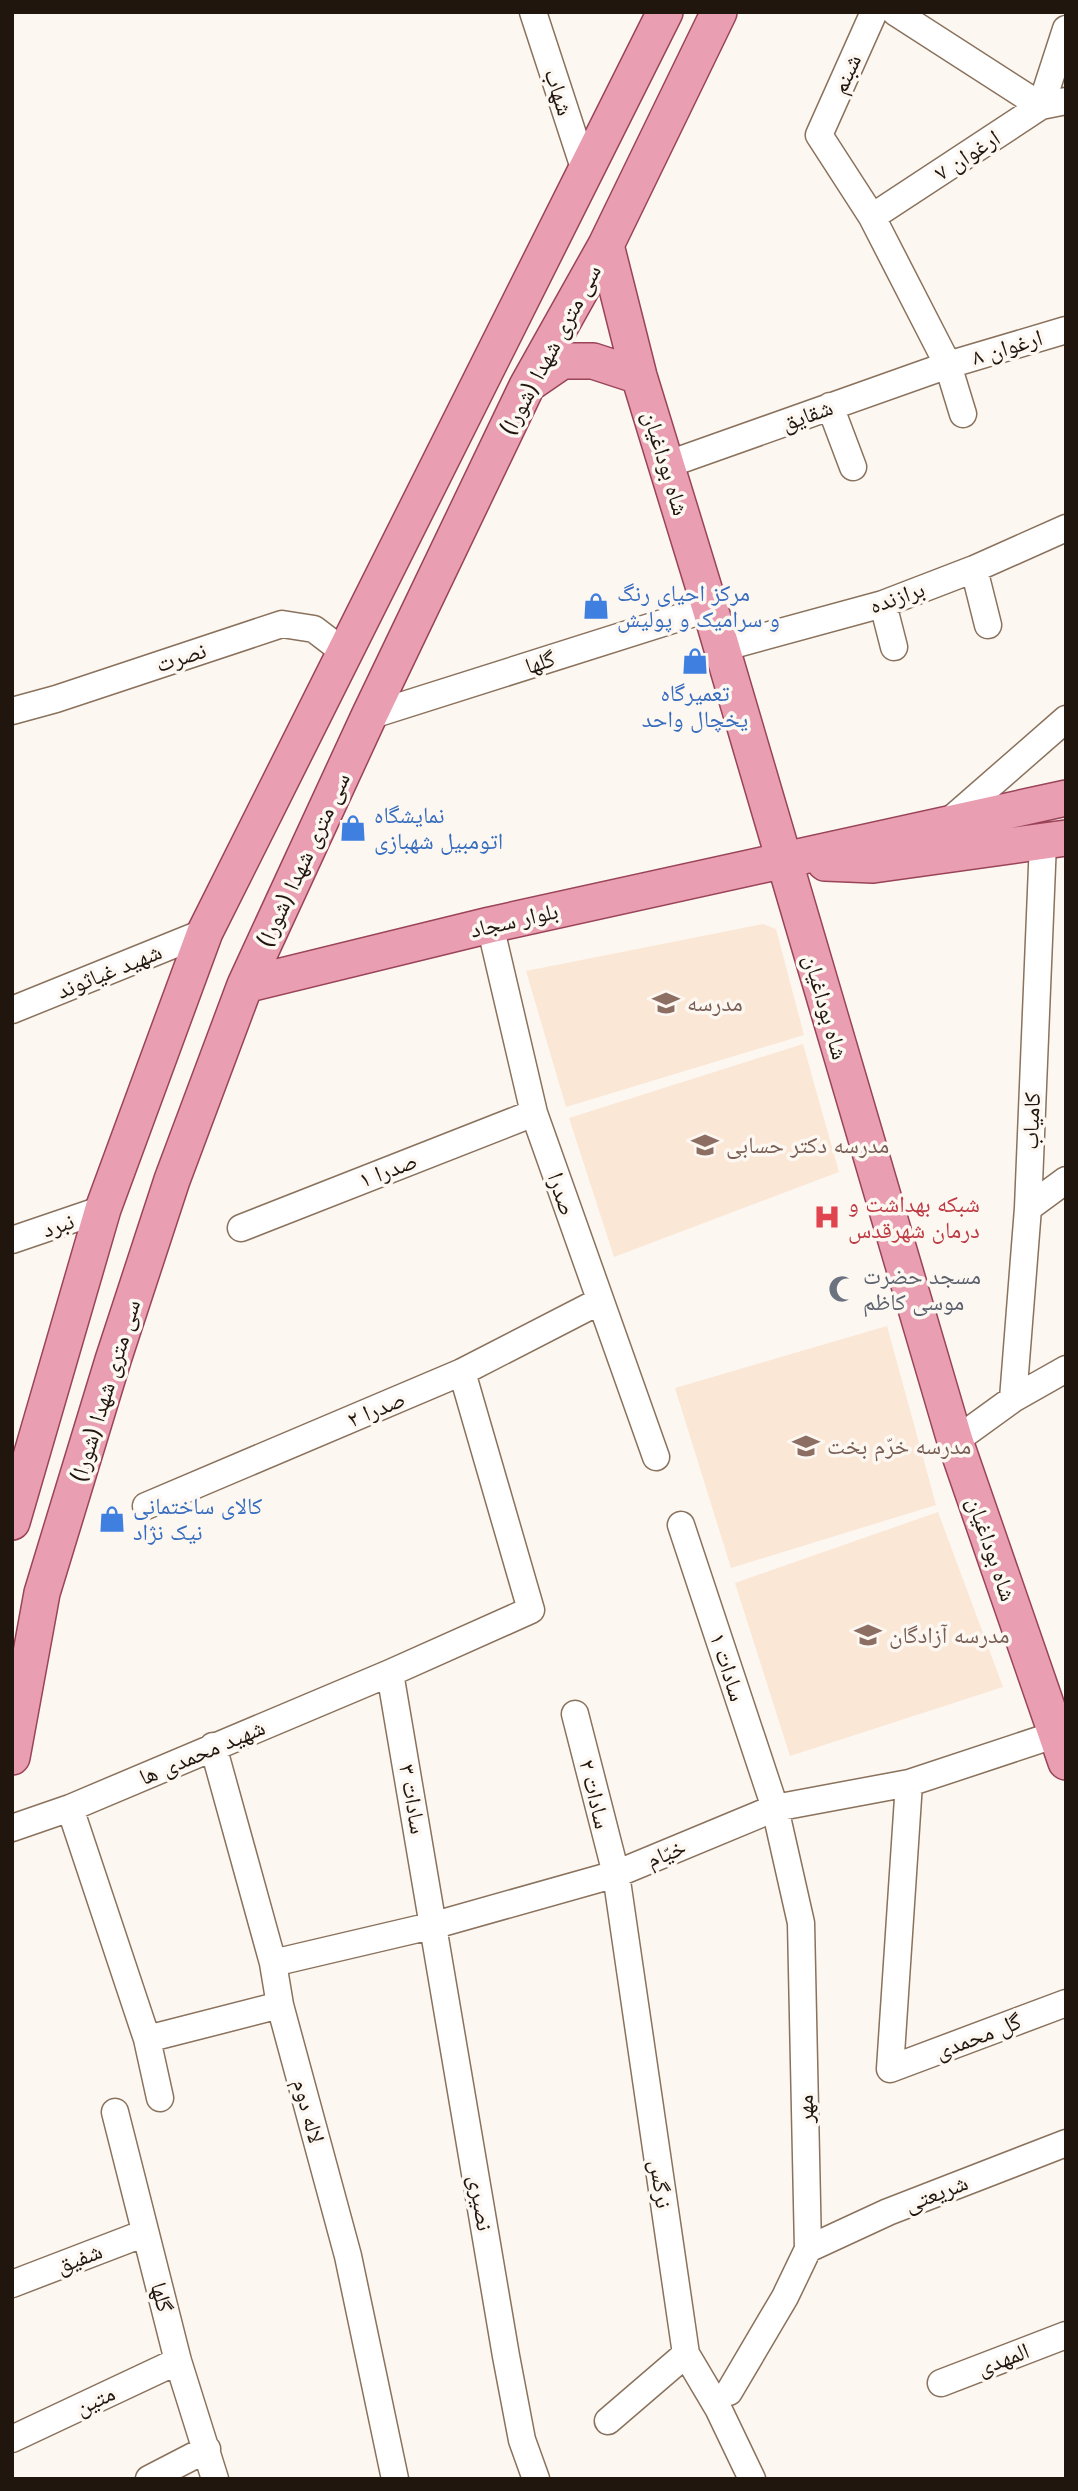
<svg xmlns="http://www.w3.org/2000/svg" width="1078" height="2491" viewBox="0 0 1078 2491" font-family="Inter,'Noto Naskh Arabic',sans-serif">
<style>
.built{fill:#fbe7d5}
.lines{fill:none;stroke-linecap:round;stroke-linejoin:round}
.minor-casing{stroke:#8a725c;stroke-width:29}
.major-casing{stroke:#9a4457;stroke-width:38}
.minor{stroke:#fff;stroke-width:26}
.major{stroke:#e99eb2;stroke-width:35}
.labels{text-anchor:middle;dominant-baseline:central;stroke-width:7;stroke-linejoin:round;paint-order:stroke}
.street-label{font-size:23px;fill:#20160e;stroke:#fdf7f2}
.shop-label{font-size:23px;fill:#366cbe;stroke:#fdf7f2;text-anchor:start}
.education-label{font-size:23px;fill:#785e54;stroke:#fdf7f2;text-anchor:start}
.health-label{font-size:23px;fill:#be3a42;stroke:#fdf7f2;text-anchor:start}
.worship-label{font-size:23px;fill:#5b616d;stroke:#fdf7f2;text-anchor:start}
</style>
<rect width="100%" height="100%" fill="#fdf7f2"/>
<path class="built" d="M763,924l13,5 28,106 -238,72 -40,-136z
M803,1044l36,128 -225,85 -45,-139z
M887,1326l49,179 -205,63 -56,-180z
M938,1512l65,175 -213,69 -55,-173z"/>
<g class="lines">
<defs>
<path id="minor" d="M533,12l52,159
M874,12l-55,123 53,82 76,148 15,49
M895,12l146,94 25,-77
M872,217l169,-111 25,-5
M830,406l23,61
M666,465l282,-100 118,-35
M974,569l14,56
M883,604l11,43
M722,648l161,-44 91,-35 92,-41
M12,711l44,-12 226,-75 32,5 30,23
M369,716l341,-108
M947,823l119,-104
M490,925l44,188 122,344
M12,1010l193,-78
M1028,1208l38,-28
M241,1228l293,-115
M12,1240l91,-31
M1013,1399l15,-191 15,-366
M955,1441l58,-42 53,-30
M146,1506l316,-134 138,-71
M681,1525l94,283 26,115 7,326 -23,48 -56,95
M390,1673l116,683 16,84 14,39
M575,1714l41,160 70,480 32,54 34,71
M213,1746l60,217 7,42 68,251 47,223
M909,1783l-19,286 176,-66
M70,1808l77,231 13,59
M12,1828l58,-20 320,-135 141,-63 -69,-238
M273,1963l162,-38 181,-51 159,-66 134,-25 148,-49
M147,2039l133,-34
M115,2112l63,249 37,118
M808,2249l80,-37 178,-69
M12,2284l133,-51
M941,2383l125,-48
M608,2421l78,-67
M12,2439l166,-78
M149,2479l58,-30"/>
<path id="major" d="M606,245l33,131 71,232 245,833 111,321
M530,383l32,-22h31l46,15
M825,863l48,2 193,-27
M245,985l245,-60 576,-127
M12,1522l91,-313 102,-277 460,-920
M12,1757l30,-164 71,-233 59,-180 73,-195 124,-269 158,-330 79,-141 113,-233"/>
</defs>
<use href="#minor" class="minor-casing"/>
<use href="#major" class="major-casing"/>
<use href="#minor" class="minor"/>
<use href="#major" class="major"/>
</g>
<defs>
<symbol id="shop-bare" viewBox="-9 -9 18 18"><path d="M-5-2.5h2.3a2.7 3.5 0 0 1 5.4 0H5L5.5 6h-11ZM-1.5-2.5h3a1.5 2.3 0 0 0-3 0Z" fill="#3f7fe0" stroke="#fdf7f2" stroke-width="2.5" paint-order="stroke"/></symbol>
<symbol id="school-bare" viewBox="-9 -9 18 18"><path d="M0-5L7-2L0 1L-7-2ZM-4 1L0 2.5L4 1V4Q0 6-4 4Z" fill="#8d6e63" stroke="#fdf7f2" stroke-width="2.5" paint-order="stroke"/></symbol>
<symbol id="hospital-bare" viewBox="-9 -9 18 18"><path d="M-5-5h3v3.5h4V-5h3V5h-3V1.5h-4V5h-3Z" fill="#e0444e" stroke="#fdf7f2" stroke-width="2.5" paint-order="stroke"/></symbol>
<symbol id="mosque-bare" viewBox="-9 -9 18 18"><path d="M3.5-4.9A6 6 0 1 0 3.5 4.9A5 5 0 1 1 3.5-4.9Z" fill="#6b7280" stroke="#fdf7f2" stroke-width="2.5" paint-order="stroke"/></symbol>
</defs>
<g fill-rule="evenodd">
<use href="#shop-bare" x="577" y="587" width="38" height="38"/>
<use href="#shop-bare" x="676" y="642" width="38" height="38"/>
<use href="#shop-bare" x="334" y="809" width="38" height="38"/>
<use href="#school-bare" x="647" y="984" width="38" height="38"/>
<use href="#school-bare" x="686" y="1126" width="38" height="38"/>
<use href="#hospital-bare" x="808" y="1198" width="38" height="38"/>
<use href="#mosque-bare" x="823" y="1270" width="38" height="38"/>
<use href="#school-bare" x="787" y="1427" width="38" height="38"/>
<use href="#shop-bare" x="93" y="1500" width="38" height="38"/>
<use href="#school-bare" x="849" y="1616" width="38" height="38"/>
</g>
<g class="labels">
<g class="street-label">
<text transform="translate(846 74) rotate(-66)">شبنم</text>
<text transform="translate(559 92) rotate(72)">شهاب</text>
<text transform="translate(967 155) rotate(-33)">ارغوان ۷</text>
<text transform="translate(1007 347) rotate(-17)">ارغوان ۸</text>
<text transform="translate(550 350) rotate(-62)">سی متری شهدا (شورا)</text>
<text transform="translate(807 415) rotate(-20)">شقایق</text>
<text transform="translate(666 463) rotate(73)">شاه بوداغیان</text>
<text transform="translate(897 597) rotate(-19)">برازنده</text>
<text transform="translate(181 657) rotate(-18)">نصرت</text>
<text transform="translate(540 662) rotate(-18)">گلها</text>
<text transform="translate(303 860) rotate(-65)">سی متری شهدا (شورا)</text>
<text transform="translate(514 920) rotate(-13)">بلوار سجاد</text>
<text transform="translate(109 971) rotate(-22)">شهید غیاثوند</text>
<text transform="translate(826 1007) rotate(74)">شاه بوداغیان</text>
<text transform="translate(1031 1121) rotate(-88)">کامیاب</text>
<text transform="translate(388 1170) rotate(-21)">صدرا ۱</text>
<text transform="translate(562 1194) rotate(71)">صدرا</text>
<text transform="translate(58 1225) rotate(-19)">نبرد</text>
<text transform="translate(105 1391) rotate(-73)">سی متری شهدا (شورا)</text>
<text transform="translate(376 1409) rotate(-23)">صدرا ۲</text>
<text transform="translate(992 1549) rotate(71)">شاه بوداغیان</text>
<text transform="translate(728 1667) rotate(72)">سادات ۱</text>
<text transform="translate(202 1752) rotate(-23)">شهید محمدی ها</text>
<text transform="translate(595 1794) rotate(76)">سادات ۲</text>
<text transform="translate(413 1799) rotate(80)">سادات ۳</text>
<text transform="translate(666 1853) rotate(-22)">خیّام</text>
<text transform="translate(978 2036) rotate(-21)">گل محمدی</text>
<text transform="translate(805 2109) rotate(-91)">مهر</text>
<text transform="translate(309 2111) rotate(75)">لاله دوم</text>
<text transform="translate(661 2184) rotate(82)">نرگس</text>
<text transform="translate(936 2193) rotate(-21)">شریعتی</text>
<text transform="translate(481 2203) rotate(81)">نصیری</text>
<text transform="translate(79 2258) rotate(-21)">شفیق</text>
<text transform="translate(162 2297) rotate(75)">گلها</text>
<text transform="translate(1003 2359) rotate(-21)">المهدی</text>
<text transform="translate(95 2400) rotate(-25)">متین</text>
</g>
<g class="shop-label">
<text x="617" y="593">مرکز احیای رنگ<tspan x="617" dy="26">و سرامیک و پولیش</tspan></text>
<text x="695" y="693" text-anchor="middle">تعمیرگاه<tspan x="695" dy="26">یخچال واحد</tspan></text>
<text x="374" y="815">نمایشگاه<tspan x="374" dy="26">اتومبیل شهبازی</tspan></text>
<text x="133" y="1506">کالای ساختمانی<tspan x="133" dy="26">نیک نژاد</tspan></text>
</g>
<g class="education-label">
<text x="687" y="1003">مدرسه</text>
<text x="726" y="1145">مدرسه دکتر حسابی</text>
<text x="827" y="1446">مدرسه خرّم بخت</text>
<text x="889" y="1635">مدرسه آزادگان</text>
</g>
<g class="health-label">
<text x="848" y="1204">شبکه بهداشت و<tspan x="848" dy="26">درمان شهرقدس</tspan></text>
</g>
<g class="worship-label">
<text x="863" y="1276">مسجد حضرت<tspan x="863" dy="26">موسی کاظم</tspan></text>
</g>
</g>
<rect width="1078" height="2491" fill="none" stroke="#20160e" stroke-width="28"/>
</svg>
